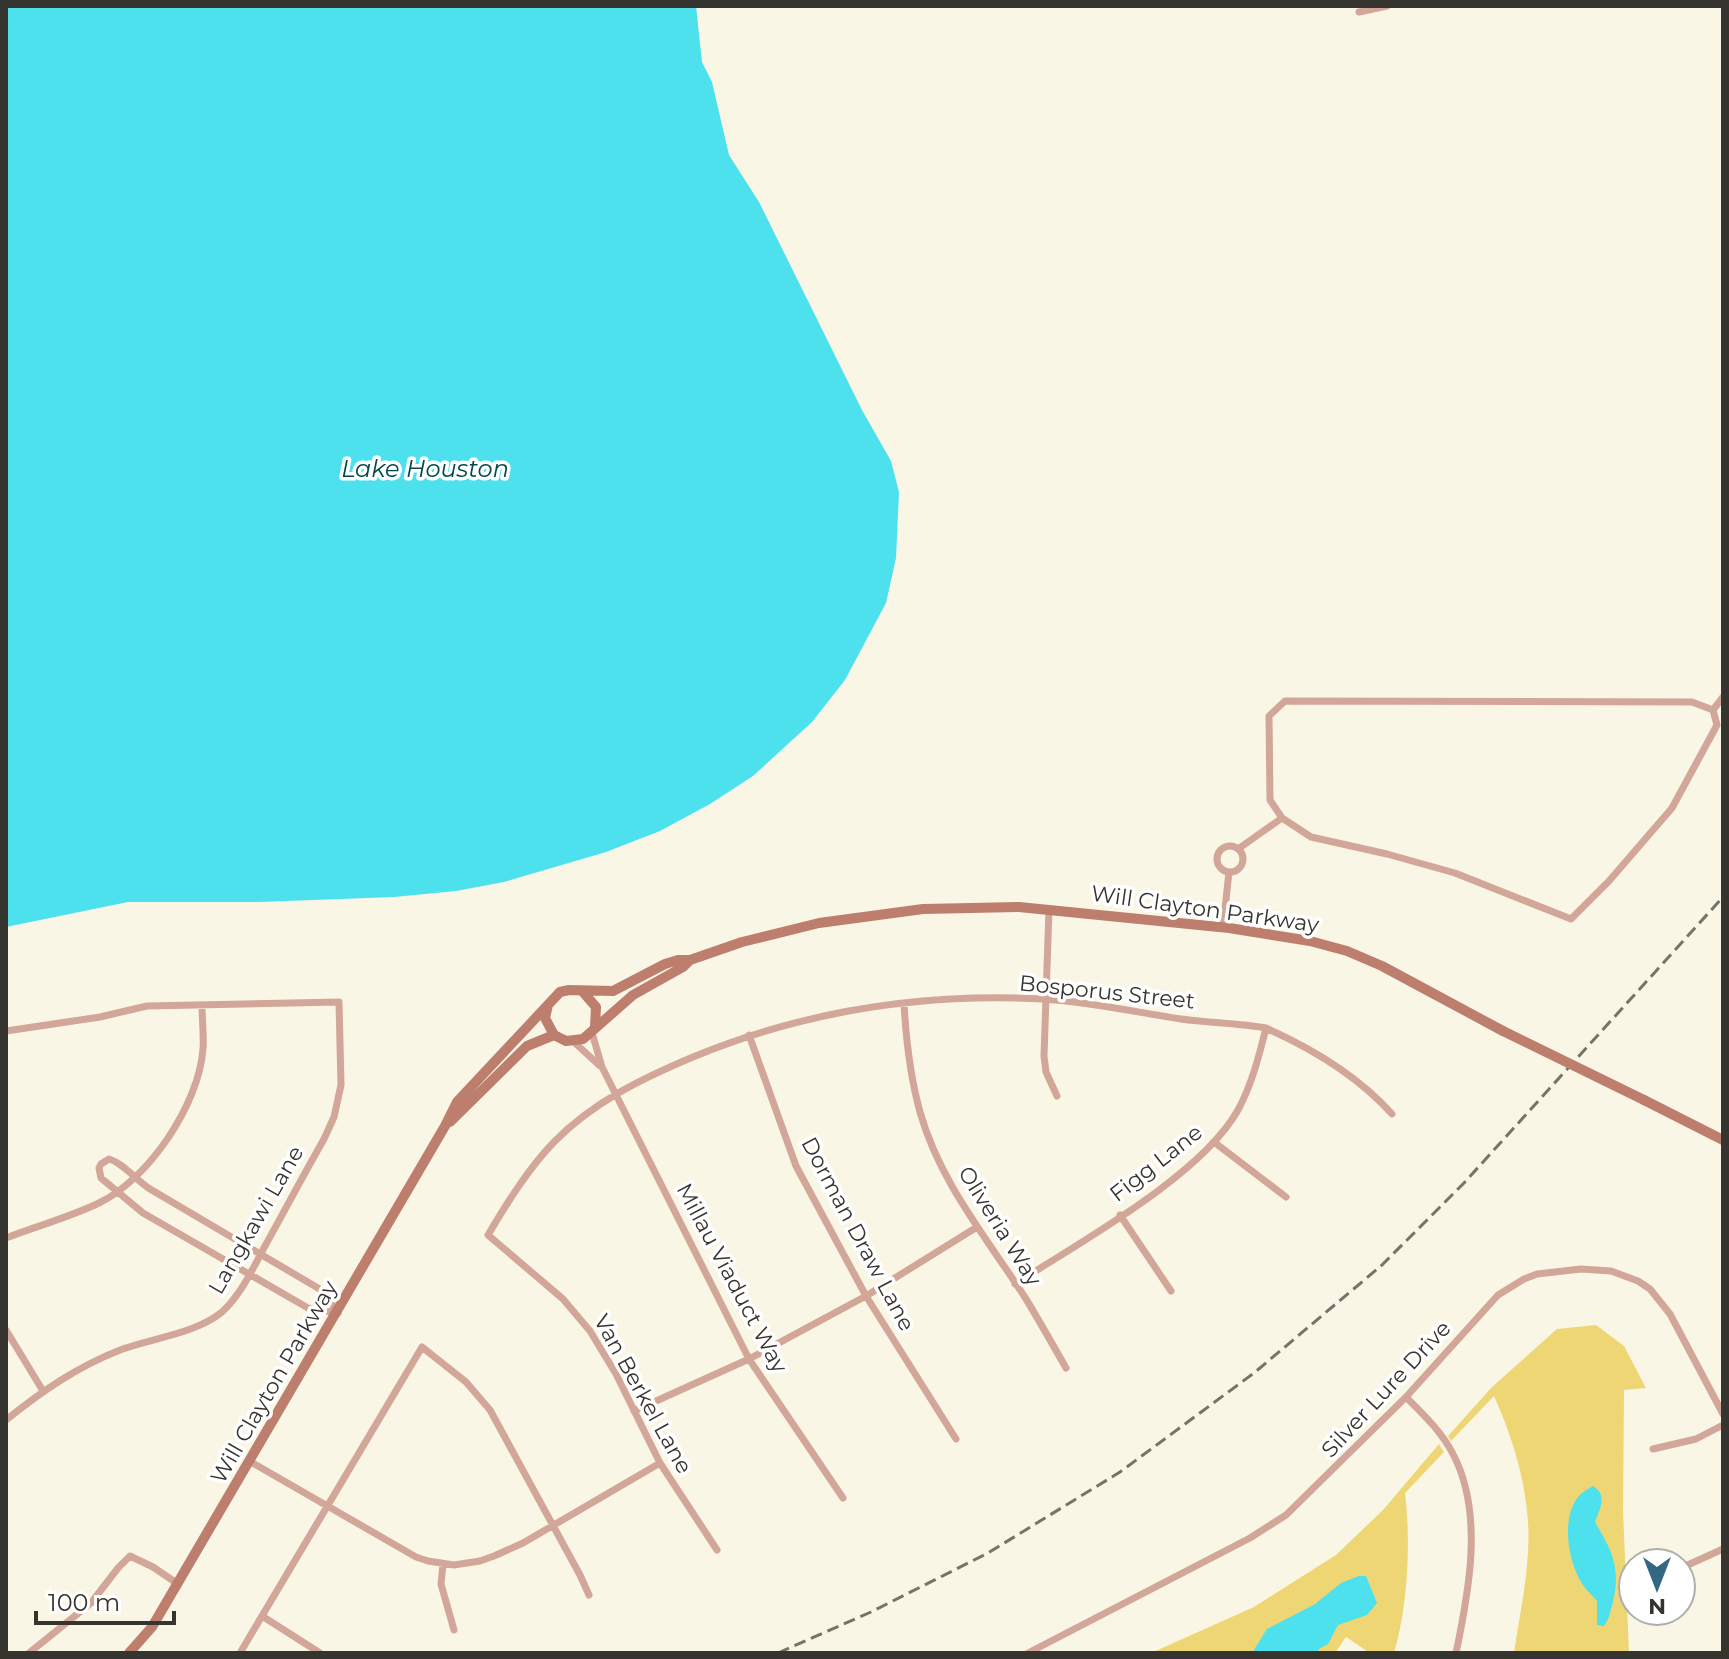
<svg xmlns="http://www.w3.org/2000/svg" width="1729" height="1659" viewBox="0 0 1729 1659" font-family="Montserrat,sans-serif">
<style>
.green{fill:#eed674}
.water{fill:#4ce1ed}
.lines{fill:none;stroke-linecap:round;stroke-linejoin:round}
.street{stroke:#d2a699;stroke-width:7}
.secondary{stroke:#be7e6d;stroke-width:10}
.rail{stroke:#75736a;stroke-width:3;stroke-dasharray:12 6;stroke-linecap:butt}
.secondary-bridge{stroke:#be7e6d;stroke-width:10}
.labels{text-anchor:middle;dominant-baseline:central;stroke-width:7;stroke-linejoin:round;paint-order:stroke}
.street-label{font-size:22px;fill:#35342e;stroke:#fff}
.water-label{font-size:24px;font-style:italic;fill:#02484d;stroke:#fff}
</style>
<rect width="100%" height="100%" fill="#f9f6e6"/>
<path class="green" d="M1596,1325l28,21 22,42 -22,2 -1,121 6,142h-115c6,-42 17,-88 14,-131 -3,-44 -16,-86 -34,-126l-43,45 -3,-5 44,-49 65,-58z
M1439,1444l5,8 -39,41c6,49 3,112 -11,160h-24l-24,-16 -11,16h-184l103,-46 82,-52 47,-45z"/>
<path class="water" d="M6,6h690l6,56 10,20 17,73 30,47 103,208 29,51 8,31 -3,66 -10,45 -41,77 -33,42 -59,54 -43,28 -50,27 -54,21 -102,30 -48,9 -62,6 -135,5h-131l-122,25z
M1593,1486c15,9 7,22 2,36 17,29 26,45 18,80 -3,9 -3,16 -9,24l-7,-1v-24c-5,-6 -12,-12 -16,-19 -13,-22 -20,-63 -3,-85 4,-5 10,-8 15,-11z
M1359,1576h7l11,27 -10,12 -29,10 -10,19 -9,5 -2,4h-65l15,-24 48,-25 26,-21z"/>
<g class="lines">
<path class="street" d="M1359,12l28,-6
M1285,701l407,1 21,8 4,15 -45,83 -63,73 -38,38 -116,-46 -68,-19 -76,-17 -29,-19 -12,-18 -1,-84z
M1713,710l10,-13
M1217 859a13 13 0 1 1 26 0a13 13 0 1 1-26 0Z
M1238,849l44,-31
M1049,909l-5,147 2,16 11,24
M1223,927l6,-55
M904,1003c2,37 6,73 16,109 20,71 67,126 106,187 14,23 27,46 40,69
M6,1031l94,-14 47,-11 192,-4 2,83 -7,32 -10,22c-20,35 -39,71 -59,107 -12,22 -24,49 -43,66 -27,22 -70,26 -102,38 -43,17 -78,41 -114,70
M592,1033l10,34 147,292 94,139
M749,1035l47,131 70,130 90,143
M574,1042l26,24
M1214,1142l72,55
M109,1159c14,4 28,22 41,30l173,102 15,22 -30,-5 -165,-95 -42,-35 -2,-10 2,-4z
M1120,1215l51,76
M6,1238c31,-12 64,-21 93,-35 50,-24 100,-99 104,-154 1,-14 -1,-29 -1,-44
M1015,1284c65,-42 186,-108 223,-174 14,-26 21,-54 28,-82
M6,1330l37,61
M1406,1397c18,18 35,34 47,57 31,59 16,137 3,199
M634,1411l115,-52 117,-63 111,-69
M1653,1449l43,-10 27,-14
M251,1462l165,95 12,4 26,4 26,-4 14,-5 29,-13 137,-80
M717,1550l-57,-87 -44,-89 -26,-43 -27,-32 -75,-64c19,-32 40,-66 66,-93 39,-40 89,-64 139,-85 111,-46 230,-64 350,-58 47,3 92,13 138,20 28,4 57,4 85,9 45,20 93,49 126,86
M443,1564l-2,20 13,46
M1681,1568l42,-19
M262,1616l58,37
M29,1653l62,-50 27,-35 12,-12 23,11 25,17
M240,1653l182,-306 44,35 24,28 90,165 9,20
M1028,1653l222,-115 36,-23 120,-118 92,-102 26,-16 13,-5 44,-5 30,2 27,10 12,8 20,25 53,100"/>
<path class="secondary" d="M583,992l13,15 -1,20
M548,1005l-3,13 9,17 12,6 17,-2 50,-44 50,-28 7,-7
M1644,1100l79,40
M450,1122l77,-76 27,-11
M129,1653l23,-26 293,-501 12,-24 103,-110 9,-2 44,1 52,-27 13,-4h12l52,-18 77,-19 104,-14 96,-2 210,21 81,13 37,10 35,15 121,65"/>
<path class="rail" d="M778,1653l93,-41 117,-59 132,-81 134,-99 128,-108 82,-82 259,-286"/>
<path class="secondary-bridge" d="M1503,1031l141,69"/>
</g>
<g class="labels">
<g class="street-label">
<text transform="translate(1205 909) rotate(8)">Will Clayton Parkway</text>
<text transform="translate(1107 992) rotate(6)">Bosporus Street</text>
<text transform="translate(1156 1163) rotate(-38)">Figg Lane</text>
<text transform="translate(256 1220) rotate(-60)">Langkawi Lane</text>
<text transform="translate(1000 1226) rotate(58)">Oliveria Way</text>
<text transform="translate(858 1234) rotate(62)">Dorman Draw Lane</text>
<text transform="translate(732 1278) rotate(62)">Millau Viaduct Way</text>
<text transform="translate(274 1382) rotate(-60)">Will Clayton Parkway</text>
<text transform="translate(1386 1389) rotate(-47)">Silver Lure Drive</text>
<text transform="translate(643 1394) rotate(61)">Van Berkel Lane</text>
</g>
<g class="water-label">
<text x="425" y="468">Lake Houston</text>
</g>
</g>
<rect width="1729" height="1659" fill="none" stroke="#35342e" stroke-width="16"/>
<g transform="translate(1657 1587) rotate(180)"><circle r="38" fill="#ffffff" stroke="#aeaeab" stroke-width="2"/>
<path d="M0-6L14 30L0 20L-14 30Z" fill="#326883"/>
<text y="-12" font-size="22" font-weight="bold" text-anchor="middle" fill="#35342e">N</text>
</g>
<path d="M36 1611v12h138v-12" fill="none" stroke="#35342e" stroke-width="4"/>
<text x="48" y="1611" font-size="24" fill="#35342e" stroke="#ffffff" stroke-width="6" paint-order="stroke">100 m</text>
</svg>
